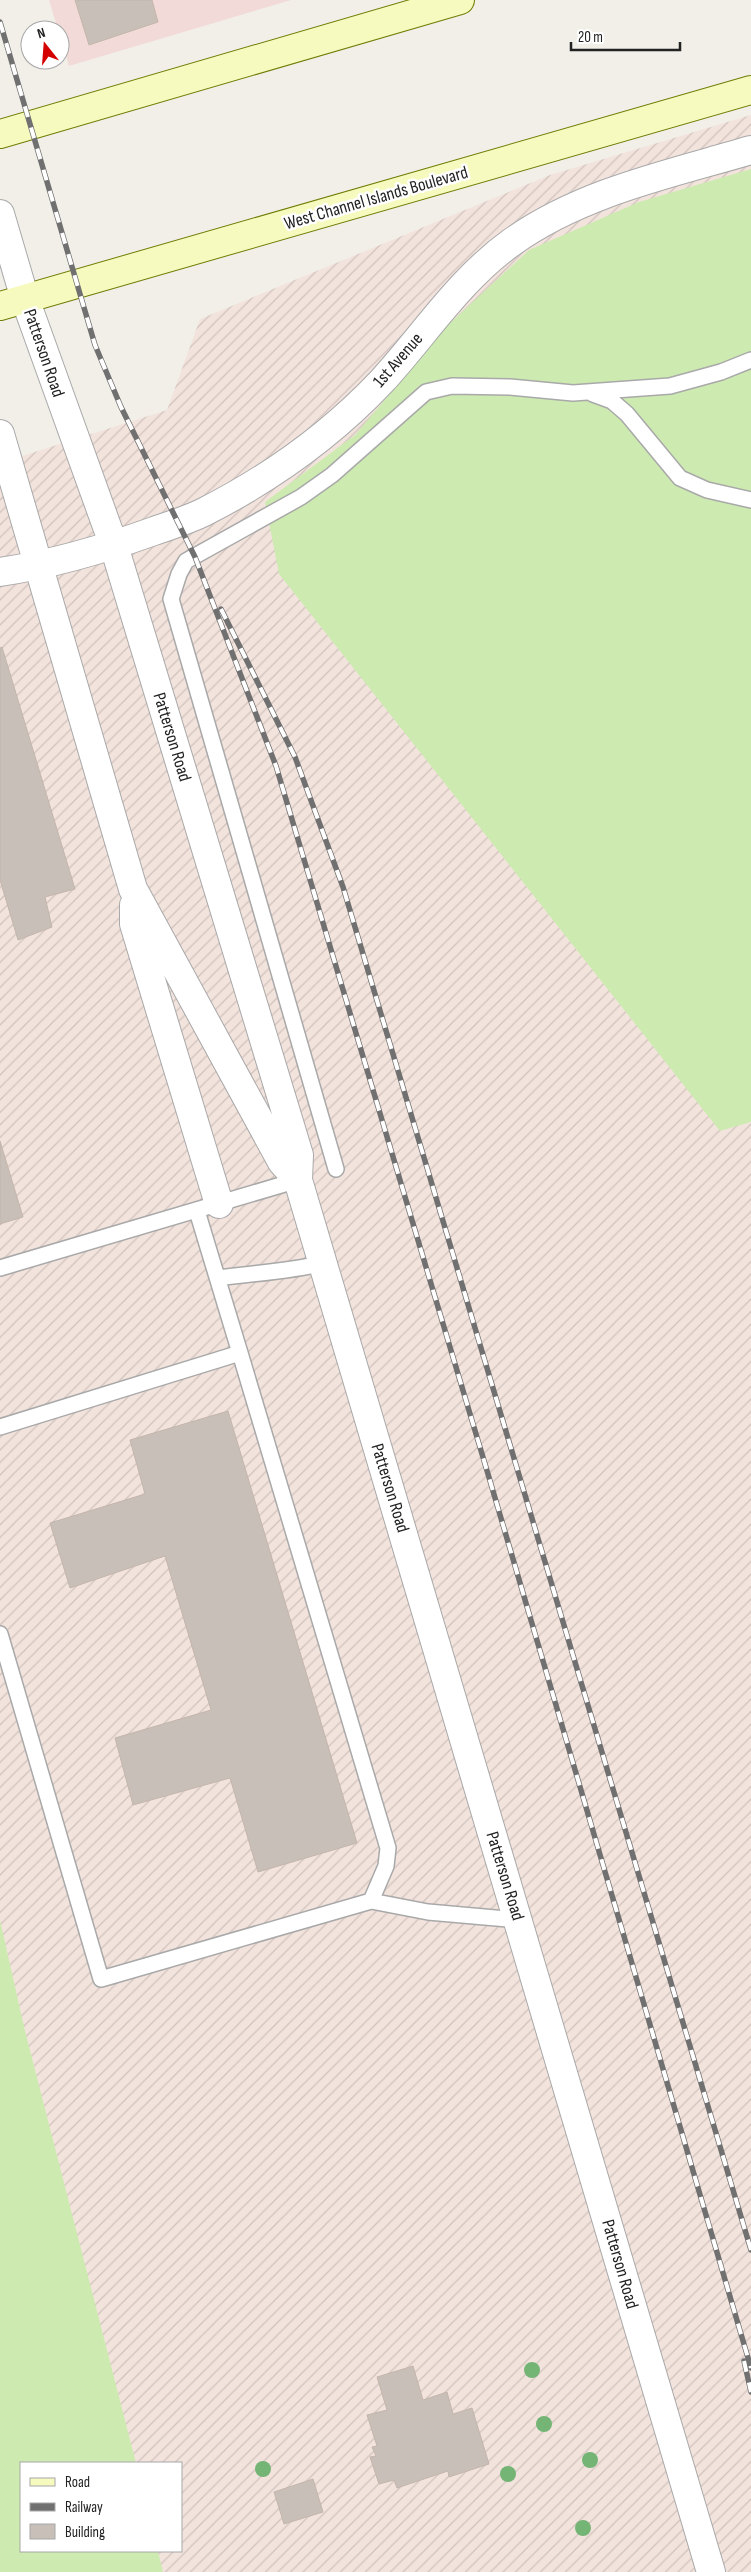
<svg xmlns="http://www.w3.org/2000/svg" width="751" height="2572" viewBox="0 0 751 2572" font-family="'Sofia Sans Condensed',sans-serif">
<style>
.commercial{fill:#f2dad9}
.military{fill:url(#military-furrows);fill-rule:evenodd}
.grass{fill:#cdebb0}
.building{fill:#c7bfb8;stroke:#c4b6ab}
.lines{fill:none;stroke-linecap:round;stroke-linejoin:round}
.service-casing{stroke:#a9a9a9;stroke-width:18}
.minor-casing{stroke:#a9a9a9;stroke-width:30}
.tertiary-casing{stroke:#a9a9a9;stroke-width:30}
.secondary-casing{stroke:#707d05;stroke-width:30}
.service{stroke:#fff;stroke-width:15}
.minor{stroke:#fff;stroke-width:28}
.tertiary{stroke:#fff;stroke-width:28}
.secondary{stroke:#f7fabf;stroke-width:28}
.rail-casing{stroke:#707070;stroke-width:5.5}
.rail{stroke:#fff;stroke-width:4;stroke-dasharray:11;stroke-linecap:butt}
.tree{fill:#74b475}
.labels{text-anchor:middle;dominant-baseline:central;stroke-width:5;stroke-linejoin:round;paint-order:stroke}
.street-label{font-size:18px;fill:#222;stroke:#fff}
</style>
<defs>
<pattern id="military-furrows" width="10" height="10" patternUnits="userSpaceOnUse" patternTransform="scale(1.25)"><rect width="10" height="10" fill="#f3e3dd"/><path d="M-1 1l2-2M0 10L10 0M9 11l2-2" fill="none" stroke="#d0c2bd"/></pattern>
</defs>
<rect width="100%" height="100%" fill="#f2efe9"/>
<path class="commercial" d="M49,0h242l-222,66z"/>
<path class="military" d="M751,115v2457h-751v-2109l167,-53 33,-91 350,-144zM21,2463h160v88h-160z"/>
<path class="grass" d="M751,169v953l-31,9 -441,-557 -14,-72 90,-67 94,-111 80,-74 110,-48z
M0,1920l25,111 111,432h-115v88h137l5,21h-163z"/>
<path class="building" d="M75,0h77l6,22 -69,23z
M2,647l73,242 -30,8 7,30 -34,13 -18,-60v-232z
M0,1141l23,76 -23,7z
M228,1411l129,432 -99,29 -28,-94 -97,27 -18,-67 96,-28 -46,-154 -95,32 -20,-65 95,-29 -15,-54z
M413,2366l10,34 24,-8 6,22 19,-6 17,56 -40,13 -1,-6 -51,17 -3,-8 -15,4 -9,-27 6,-1 -4,-9 5,-1 -10,-31 20,-5 -10,-33z
M313,2479l10,33 -39,12 -10,-32z"/>
<g class="lines">
<defs>
<path id="service" d="M593,394l19,7 15,13 53,64 27,12 44,10
M336,1169l-165,-570 8,-25 7,-13 115,-64 31,-22 94,-83 26,-6 58,1 63,6 97,-7 51,-14 30,-12
M0,1268l298,-88
M218,1278c35,-5 71,-6 105,-15
M240,1353l148,495 -2,18 -15,35
M0,1427l240,-74 -43,-142
M0,1634l101,345 270,-78 57,11 90,8"/>
<path id="minor" d="M25,299l89,247 185,609 -1,25 413,1392
M0,434l133,455 149,273 16,18
M0,572c53,-8 104,-23 154,-41 17,-6 34,-11 50,-19 65,-33 128,-78 178,-131 43,-47 77,-101 130,-139 70,-50 158,-68 239,-92
M134,905v19l85,280"/>
<path id="tertiary" d="M0,214l25,85"/>
<path id="secondary" d="M0,134l460,-134
M0,306l751,-216"/>
</defs>
<use href="#service" class="service-casing"/>
<use href="#minor" class="minor-casing"/>
<use href="#tertiary" class="tertiary-casing"/>
<use href="#secondary" class="secondary-casing"/>
<use href="#service" class="service"/>
<use href="#minor" class="minor"/>
<use href="#tertiary" class="tertiary"/>
<use href="#secondary" class="secondary"/>
<defs>
<path id="rail" d="M0,22l95,323 26,62 74,150 81,209 212,708 263,894
M221,609l74,148 48,130 408,1363
M744,2361l7,31"/>
</defs>
<use href="#rail" class="rail-casing"/>
<use href="#rail" class="rail"/>
</g>
<g class="tree">
<circle cx="532" cy="2370" r="8"/>
<circle cx="544" cy="2424" r="8"/>
<circle cx="590" cy="2460" r="8"/>
<circle cx="263" cy="2469" r="8"/>
<circle cx="508" cy="2474" r="8"/>
<circle cx="583" cy="2528" r="8"/>
</g>
<g class="labels">
<g class="street-label">
<text transform="translate(376 198) rotate(-16)">West Channel Islands Boulevard</text>
<text transform="translate(44 353) rotate(71)">Patterson Road</text>
<text transform="translate(398 360) rotate(-49)">1st Avenue</text>
<text transform="translate(172 737) rotate(73)">Patterson Road</text>
<text transform="translate(390 1488) rotate(73)">Patterson Road</text>
<text transform="translate(505 1876) rotate(73)">Patterson Road</text>
<text transform="translate(620 2264) rotate(74)">Patterson Road</text>
</g>
</g>
<rect x="20" y="2462" width="162" height="90" fill="#ffffff" stroke="#a7a7a7"/>
<rect x="30" y="2478" width="25" height="8" fill="#f7fabf" stroke="#a7a7a7"/>
<text x="65" y="2487" font-size="15" fill="#222222">Road</text>
<rect x="30" y="2503" width="25" height="8" fill="#707070" stroke="#a7a7a7"/>
<text x="65" y="2512" font-size="15" fill="#222222">Railway</text>
<rect x="30" y="2524" width="25" height="15" fill="#c7bfb8" stroke="#a7a7a7"/>
<text x="65" y="2537" font-size="15" fill="#222222">Building</text>
<g transform="translate(45 45) rotate(343)"><circle r="24" fill="#ffffff" stroke="#a7a7a7"/>
<path d="M0-4L9 19L0 12L-9 19Z" fill="#d40000"/>
<text y="-8" font-size="14" font-weight="bold" text-anchor="middle" fill="#222222">N</text>
</g>
<path d="M571 42v8h109v-8" fill="none" stroke="#222222" stroke-width="2.5"/>
<text x="578" y="42" font-size="15" fill="#222222" stroke="#ffffff" stroke-width="4" paint-order="stroke">20 m</text>
</svg>
